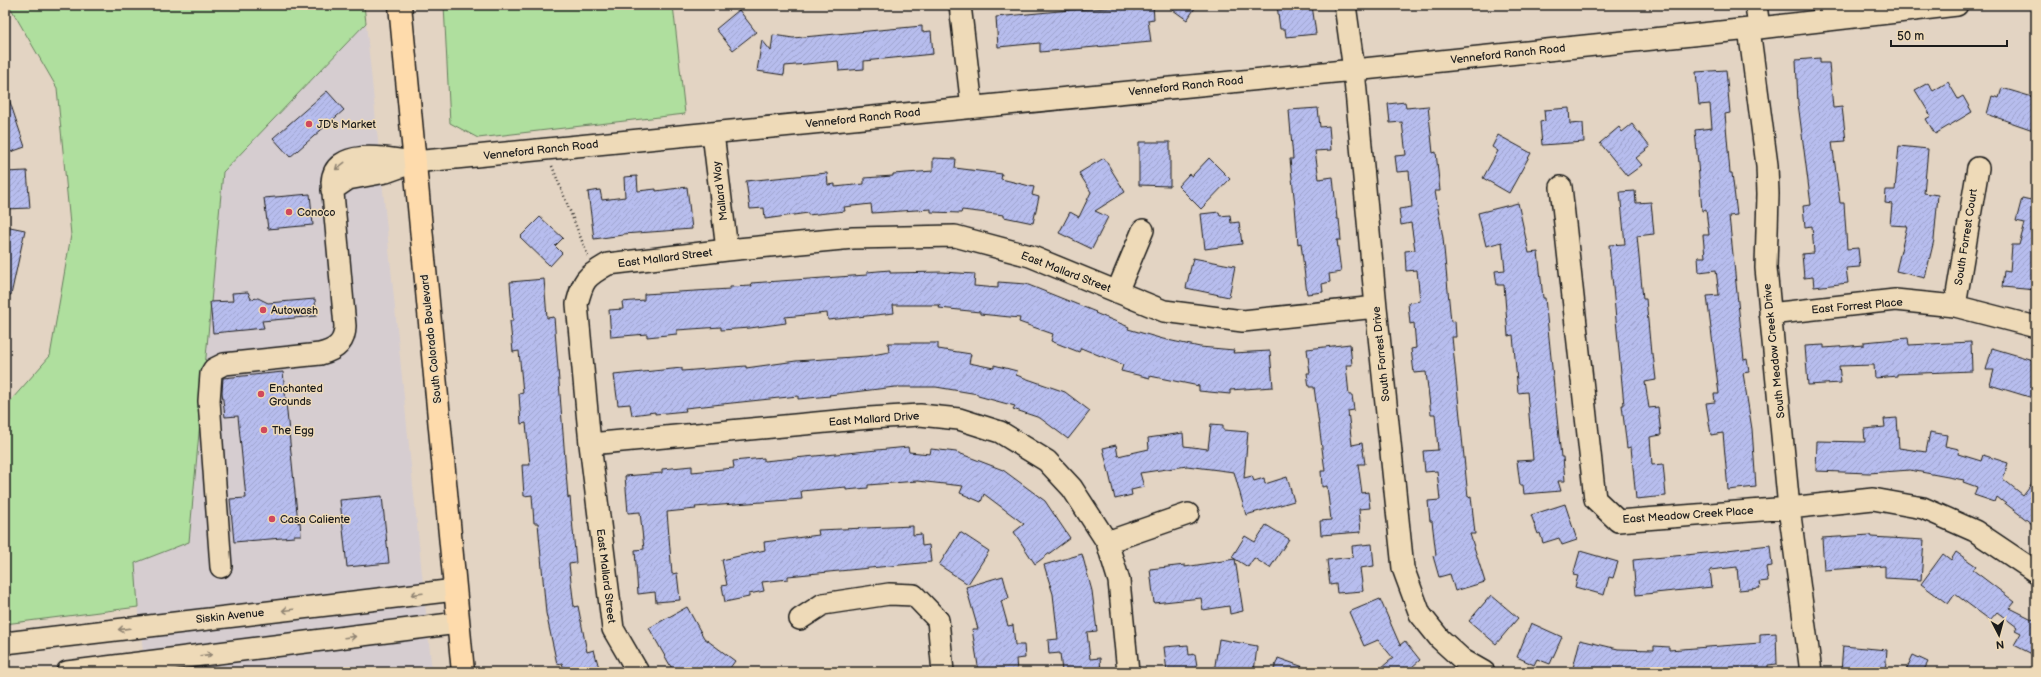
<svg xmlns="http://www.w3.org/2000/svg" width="2041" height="677" viewBox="0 0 2041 677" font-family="'Balsamiq Sans',sans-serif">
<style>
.built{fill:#d6cdd0}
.grass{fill:#afdf9e;stroke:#667e5d}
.building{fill:url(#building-hatch);stroke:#1c1c1c}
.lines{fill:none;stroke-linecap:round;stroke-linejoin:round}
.minor-casing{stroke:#1c1c1c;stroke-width:24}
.major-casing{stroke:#1c1c1c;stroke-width:25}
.path{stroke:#1c1c1c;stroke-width:2.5;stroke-dasharray:1 3;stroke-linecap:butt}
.minor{stroke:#eedab8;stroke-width:21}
.major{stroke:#fedbac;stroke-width:22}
.oneway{stroke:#908472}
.poi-dot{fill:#d1495b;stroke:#eedab8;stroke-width:1.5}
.labels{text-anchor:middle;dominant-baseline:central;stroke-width:3;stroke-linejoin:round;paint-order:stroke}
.street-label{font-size:11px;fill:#1c1c1c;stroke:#eedab8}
.poi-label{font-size:11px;fill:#1c1c1c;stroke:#eedab8;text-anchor:start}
</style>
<defs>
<pattern id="building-hatch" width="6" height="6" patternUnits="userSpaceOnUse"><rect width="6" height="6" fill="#b7bdee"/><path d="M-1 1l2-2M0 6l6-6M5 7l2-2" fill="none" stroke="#9da2cc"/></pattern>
</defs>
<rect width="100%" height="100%" fill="#e3d4c3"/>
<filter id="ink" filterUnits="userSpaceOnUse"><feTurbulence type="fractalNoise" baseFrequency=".025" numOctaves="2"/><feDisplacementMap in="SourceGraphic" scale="8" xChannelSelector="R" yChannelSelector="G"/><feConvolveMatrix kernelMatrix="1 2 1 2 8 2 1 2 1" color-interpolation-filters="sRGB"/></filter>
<g filter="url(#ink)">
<path class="built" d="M366,23l66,649h-287l-11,-109 55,-21 34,-371z"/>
<path class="grass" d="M9,5h355l2,18 -143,149 -34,370 -54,21 3,44 -133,17v-217l45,-51 21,-121 -14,-147z
M444,5h229l12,109 -207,24 -28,-15z"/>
<path class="building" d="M1129,5h24l1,14 -6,1 3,22 -111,10v-9l-42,4 -2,-30 74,-7 59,-3z
M1166,5h31l-10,15z
M1277,5h35l4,29 -30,3 -1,-8h-5z
M739,10l17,22 -23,18 -17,-21z
M922,26v6l9,-1 2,23 -69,7v8l-25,2 -1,-10 -53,5 -1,9 -27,-4 5,-31 9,11 2,-16 20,3z
M1820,58v5h9l4,45 9,-1 4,34 -14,1 8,61h4l3,46 11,-1 2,19 -14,1 2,15 -34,4 -1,-10 -9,1 -2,-24 12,-1 -2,-27 -7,1 -2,-21 8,-1 -13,-102 -2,-43z
M1726,70l4,43 -5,1 5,59h2l5,42 -8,1 15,144 3,-1 2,13 -6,1 9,56 4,58 -28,3 -5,-57 -12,2 -5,-32 9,-1 -1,-8h5l-12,-98 12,-1 -3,-25 -17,2 -1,-15h7l-2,-22h6l-3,-25 -4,1 -7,-81 17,-2 -2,-24 -11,1 -3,-33z
M1948,82l10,17 5,-3 9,16 -37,22 -9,-15 5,-3 -16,-26 13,-7 5,8z
M2002,88l34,10v21l-3,11 -46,-16 5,-18 7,2z
M327,91l17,19 -54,47 -17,-19z
M5,93h2l18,54 -20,7z
M1405,102l1,6 22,-2 5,47 3,-1 4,39h-5l8,47 8,84 4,-1 1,16h-4l16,160 3,-1 4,38h-5l15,48 -30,9 -5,-17 -11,3 -6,-21 3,-1 -4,-34h-2l-2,-20 12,-1 -3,-29 -12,1 -2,-21 15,-1 -3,-36h-4l-5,-42 -12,1 -3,-24 5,-1 -2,-25 -4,1 -2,-21 12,-2 -3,-31 -11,1 -1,-20 10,-1 -4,-27 -10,2 -2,-16 13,-2 -3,-36 -12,1 -2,-16 11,-1 -4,-33 -12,1 -2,-19z
M1318,108l2,19 9,-1 2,24 -16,1 4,28 14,-2 4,42h2l2,21h-4l4,32 -12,2 1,8 -8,2 1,8 -16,2 -6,-51 -3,1 -3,-38 -5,-47h3l-4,-49z
M1569,108l1,16 13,-1 1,19 -42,3 -2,-23 5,-1 -1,-11z
M1632,124l18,23 -14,11 6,7 -15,11 -27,-33 19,-16 3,5z
M1498,135l33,18 -22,40 -26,-15 15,-27 -6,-4z
M1139,142h31v44l-31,-1z
M1899,146l29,3 -4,44 14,2 -4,45 -9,38 -29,-7 11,-45 -17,-1 2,-21 -7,-1 1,-13h9z
M933,158l23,1 -1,9 47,6 -1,5 33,8 -2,8 7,2 -6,26 -29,-6v-2l-42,-5 -1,3 -30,-1v-3l-59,4 -1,-9 -27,3 1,4 -37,4v-2l-43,6 -1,-11 -14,1 -4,-28 81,-8 1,12 7,-1v3l29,-3v-6l29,-2v-2l40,-3z
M1104,158l21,34 -30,19 13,6 -16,32 -33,-16 11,-21 9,5 12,-25 -12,-19z
M1209,158l21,21 -29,30 -23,-23 11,-12 3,2z
M27,171l3,37 -25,1v-37z
M637,176l1,15 18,-2v2l31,-4 5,42 -69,5v1l-29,4 -6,-47 12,-2 2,10 23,-3 -1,-20z
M1635,191l1,12 15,-1 3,32 -17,2 6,63h3l5,55h2l3,26 -11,2 4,26 9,-1 3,28 -11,2 2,28 11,-1 3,32 -30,3 -5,-52 -4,1 -5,-43h2l-15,-160 16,-1 -5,-52z
M310,194l3,31 -45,4 -4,-31z
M2032,196h4v94l-34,-3 2,-16 6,1 2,-27h7l6,-22 -9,-2 6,-23 9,2z
M1518,203l11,50 9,-1 5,46h2l16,159h2l2,24h-7l3,10 -37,3 -1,-9h-3l-3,-24 16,-1 -6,-68 -9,1 -5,-58 -5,1 -4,-51h-7l-2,-14 10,-1 -3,-28 -16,4 -8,-33z
M1219,212l1,4 10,-1 1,8 8,-1 3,22 -37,5 -4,-35z
M540,217l23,21 -8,8 7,7 -12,13 -30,-29z
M5,226l20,4 -14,65 -6,-1z
M1193,258l42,8 -6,31 -43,-9z
M890,270v3l52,-1 33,2 -1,12 24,2v-6l28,2 70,28 -1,1 34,14 -1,2 35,10 37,8 34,3 -1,3 37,-2 3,36 -43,3v4l-31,-3v-5l-49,-10v2l-29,-7 2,-6 -42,-17 -2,4 -28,-11 2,-7 -34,-12 1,-4 -40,-4v-2l-41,-4 1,-3h-47l1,8 -37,4 -29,3 -1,-7 -42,4 1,6 -36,5 -29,2v-3l-44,3v4l-30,3v-3l-36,3 -2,-27 14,-1 -1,-7 22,-2v-6l86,-5v-2l22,-1 -1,-3 116,-8v-3z
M544,279l3,39 7,-1 14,181 2,-1 6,66 -7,1 5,43 4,-1 9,46 7,-2 5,18 -13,4h-4l-1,-3 -16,3 -3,-9 -5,1 -11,-51 -8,-90h-4l-2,-28 -8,1 -2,-31h8l-4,-42 -5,1 -2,-30 4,-1 -4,-42 -6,1 -3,-31h3l-3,-39z
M248,292l3,7 7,-1 10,5 47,-4 1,17 -54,5 2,7 -51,5 -3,-31 23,-1 -1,-8z
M1908,338l1,7 62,-3 1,29 -75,3v2l-22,2 -1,-13 -35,1 2,17 -33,2 -3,-39 19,-1v3l40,-3v-3z
M888,343h50v6l33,5 -2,9 25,5v-3l23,6 -1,4 49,17 25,19 -22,28 -28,-21 -27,-9 2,-3 -37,-10v-2l-42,-7h-41l-66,8 1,1 -32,3v-3l-113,12 1,3 -31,3v-2l-23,3 -2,-11 -12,1 -4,-30 68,-7v3l64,-5v2l50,-7 71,-5 22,-4z
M1350,344l2,21h-6l3,30h3l2,15 -6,1 4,34 10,-2 3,21h-7l4,29 6,-1 2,16 -11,1 2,23 -40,3 -1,-14 11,-1 -4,-34 -5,1 -1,-16h4l-11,-84h-5l-2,-14h3l-3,-24z
M1992,348l44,13v38l-46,-14 4,-15h-8z
M283,372l15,151 2,-1 1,13h-7v2l-60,5 -4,-43 16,-1 -8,-82 -13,1 -3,-25 1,-14z
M1897,418l2,30 27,4 4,-20 17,3 -2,11 14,3 -1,5 23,7 2,-6 25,8 -5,16 20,16 13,-17v49l-39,-30 -2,5 -21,-7 3,-8 -14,-5 1,-2 -54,-10 -41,3 -53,-2 1,-30 48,1 -1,-13 21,-2 -1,-8z
M1211,424l12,1v5l25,2 -4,46 8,-2 2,5 10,-3 1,6 22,-7 7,24 -48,14 -12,-43 -47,-6 -47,7 4,14 -13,3 1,5 -17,4 -12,-51 13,-3 2,11 31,-7 -1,-11 35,-5 1,13 24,3z
M908,447l1,5 21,2 1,-5 25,3 47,18 42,31 25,37 -35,26 -21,-32 10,-8 -40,-30 -3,8 -21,-9 3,-7 -46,-5 -49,4v3l-22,2v-3l-45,4 1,8 -107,8 1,2 -29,3 5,62 5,-1 3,27 -24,2 -1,-10 -17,2 -3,-44 9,-1 -4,-37 -12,1 -3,-37 37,-3v-4l30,-3v6l42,-4 -1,-7 31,-3v3z
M382,496l7,67 -42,4 -7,-67z
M1565,504l12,36 -15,5 -3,-7 -16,5 -3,-10 -2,1 -7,-19z
M1266,525l23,14 -19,29 -16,-10 -6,9 -13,-8 8,52 -13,3 -1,-8 -26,4 -2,-12 -47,5 -4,-34 35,-4v2l50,-8 -3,-2 13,-21 10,6z
M913,526v9l8,-1 1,12 7,-1 2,17 -143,14v3l-26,3 2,9 -15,3v3l-24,5 -3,-16 5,-1 -5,-25 43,-10 -1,-8 55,-7 -1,-5z
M960,532l29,19 -21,33 -29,-19z
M1870,535l1,2 53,3 -3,40 -36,-2v-12l-61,4 -2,-32z
M1372,544l2,22 -14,2 3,23 -26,2 -1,-9 -6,1 -3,-25 26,-3 -1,-11z
M1770,545l2,21 -6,1 2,14 -9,1 1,6 -21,2 -2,-23 -27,3 2,17 -76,8 -3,-35 94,-9v-1z
M1580,551l38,11 -5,16 -4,-1 -5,18 -29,-8 3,-11 -5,-1z
M1956,552l20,14 -3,4 42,32 -5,6 26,13v35l-22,-11 7,-12 -6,-3 2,-3 -20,-15 -7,8 -35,-26 -7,10 -27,-20 22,-30 8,6z
M1082,554l10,37 5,40 -10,1 3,27 10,-1 1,14h-39l-2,-19 -11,1 -1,-14 10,-1 -5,-45 -9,-29z
M1003,576l6,22 -8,3 7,25 5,-1 2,20h9l1,13 -9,1 1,13h-38l-7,-43h6l-12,-42z
M1491,595l27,23 -22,26 -27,-23z
M1380,599l20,46 5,-4 15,19 -8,7 4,5h-40l17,-14 -15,-18 -14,6 -15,-34z
M687,607l17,31 31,23 -8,11h-49l-7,-5 -22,-39z
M1531,623l31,14 -12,27 -13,-5 -3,6 -17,-8z
M1776,633l1,31 -9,1v7h-196l8,-32 38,9 36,1v-4l15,1v3l91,-7v-9z
M1219,639l38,7 -3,26h-40z
M1188,645l1,10 6,-1 3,18h-31l-3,-25z
M1843,646l44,4 -2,22h-44z
M1913,655l15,7 -5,10h-18z
M1278,658l34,12 -1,2h-38z"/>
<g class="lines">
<defs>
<path id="minor" d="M960,5l12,102
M1345,5l9,65 22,237 27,261 17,46 20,25 23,21 21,12
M1756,5l3,23
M1749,29l18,136 1,29 -2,74 23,240 22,164
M713,133l14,117
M1561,187l34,312 23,22 171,-13 84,-9 50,9 52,23 61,41
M332,190l16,-11 38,-7 28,-10 940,-92 405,-42 198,-23
M1117,292l26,-62
M1955,306l23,-138
M1770,314l125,-14 60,6 81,21
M590,444l279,-26 51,-3 39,4 41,13 47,29 25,27 35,54 12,39 9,91
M1107,542l81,-28
M221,567l-12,-166 2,-27 3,-5 10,-5 96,-10c16,-4 25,-11 25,-28l-13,-144c2,-35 56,-24 80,-20
M800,619l23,-15 66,-10 25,1 24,25 5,52
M5,643l450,-53
M67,672l391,-49
M638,672l-25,-43 -23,-185 -13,-140c6,-24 8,-27 31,-40l119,-14 126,-12 102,-2 75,20 134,55 79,10 133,-14"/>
<path id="major" d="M400,5l63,667"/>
</defs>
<use href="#minor" class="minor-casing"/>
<use href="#major" class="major-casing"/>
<path class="path" d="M552,166l36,90"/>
<use href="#minor" class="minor"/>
<use href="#major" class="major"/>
</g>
<defs><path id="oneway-shaft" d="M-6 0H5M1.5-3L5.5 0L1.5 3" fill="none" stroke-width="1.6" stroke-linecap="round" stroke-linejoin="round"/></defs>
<g class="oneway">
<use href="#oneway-shaft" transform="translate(340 166) rotate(142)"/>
<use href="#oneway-shaft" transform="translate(417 594) rotate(173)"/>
<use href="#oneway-shaft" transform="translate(288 610) rotate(173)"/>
<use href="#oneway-shaft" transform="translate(124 629) rotate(173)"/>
<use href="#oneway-shaft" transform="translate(350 637) rotate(-7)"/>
<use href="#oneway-shaft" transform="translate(206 655) rotate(-7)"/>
</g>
</g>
<g class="poi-dot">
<circle cx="309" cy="124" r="4"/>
<circle cx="289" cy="212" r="4"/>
<circle cx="263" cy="310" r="4"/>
<circle cx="261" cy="394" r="4"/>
<circle cx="264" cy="430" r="4"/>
<circle cx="272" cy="519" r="4"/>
</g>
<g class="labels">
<g class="street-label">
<text transform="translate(1508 54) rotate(-6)">Venneford Ranch Road</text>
<text transform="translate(1186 86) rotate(-6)">Venneford Ranch Road</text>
<text transform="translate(863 118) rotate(-6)">Venneford Ranch Road</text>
<text transform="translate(541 150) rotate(-6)">Venneford Ranch Road</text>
<text transform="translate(720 191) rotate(-97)">Mallard Way</text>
<text transform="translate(1966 237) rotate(-81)">South Forrest Court</text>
<text transform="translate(665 258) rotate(-7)">East Mallard Street</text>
<text transform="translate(1066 272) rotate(21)">East Mallard Street</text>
<text transform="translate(1857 306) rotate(-5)">East Forrest Place</text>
<text transform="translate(431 339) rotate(-96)">South Colorado Boulevard</text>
<text transform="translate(1774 351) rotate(-96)">South Meadow Creek Drive</text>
<text transform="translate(1381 354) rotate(-96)">South Forrest Drive</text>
<text transform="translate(874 419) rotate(-4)">East Mallard Drive</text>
<text transform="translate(1688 515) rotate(-4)">East Meadow Creek Place</text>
<text transform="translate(606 576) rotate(83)">East Mallard Street</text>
<text transform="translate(230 616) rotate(-6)">Siskin Avenue</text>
</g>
<g class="poi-label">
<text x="317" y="124">JD's Market</text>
<text x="297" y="212">Conoco</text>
<text x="271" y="310">Autowash</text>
<text x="269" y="388">Enchanted<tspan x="269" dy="13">Grounds</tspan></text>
<text x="272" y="430">The Egg</text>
<text x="280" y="519">Casa Caliente</text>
</g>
</g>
<rect width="2041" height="677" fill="none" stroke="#eedab8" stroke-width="20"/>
<rect x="10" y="10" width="2021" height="657" fill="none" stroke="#1c1c1c" stroke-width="1.5" filter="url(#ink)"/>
<g transform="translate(1999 635) rotate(174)" stroke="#eedab8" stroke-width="3" paint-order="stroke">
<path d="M0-3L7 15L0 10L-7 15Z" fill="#1c1c1c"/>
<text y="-6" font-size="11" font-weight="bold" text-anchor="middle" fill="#1c1c1c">N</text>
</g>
<path d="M1891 40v6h116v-6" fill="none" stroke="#1c1c1c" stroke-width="2"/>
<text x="1897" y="40" font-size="12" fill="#1c1c1c" stroke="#eedab8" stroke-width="3" paint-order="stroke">50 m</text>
</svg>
